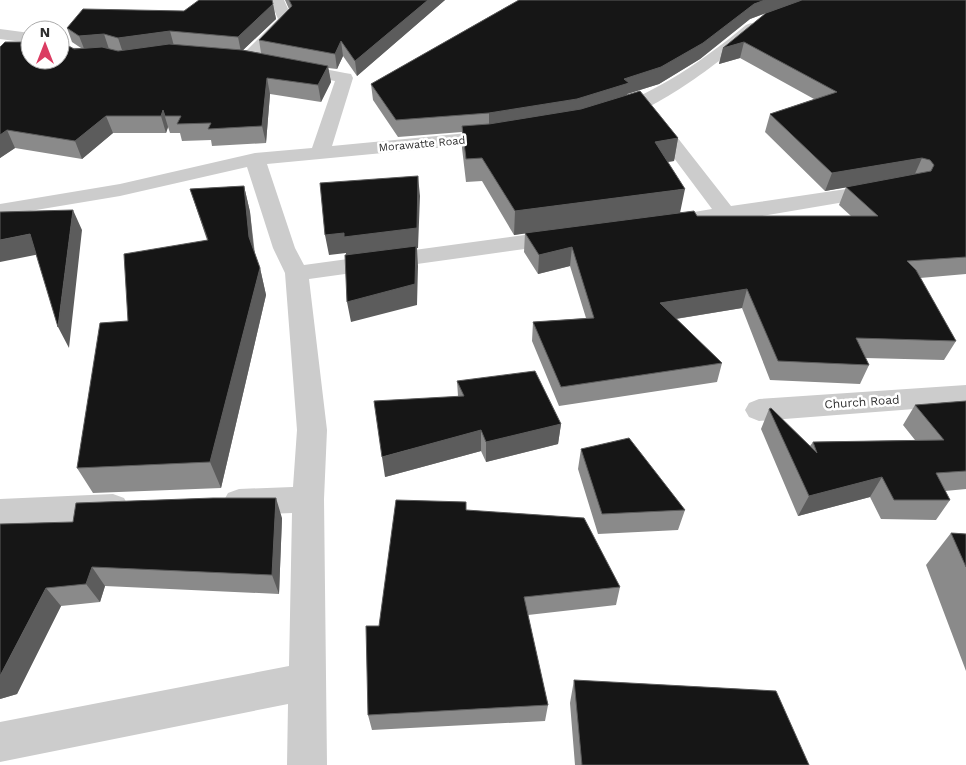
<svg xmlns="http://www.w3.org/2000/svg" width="966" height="765" viewBox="0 0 966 765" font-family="'Work Sans',sans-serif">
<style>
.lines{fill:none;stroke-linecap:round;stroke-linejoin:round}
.street{fill:#ccc;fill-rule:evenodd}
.wall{fill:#8a8a8a;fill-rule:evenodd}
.shaded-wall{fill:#5c5c5c}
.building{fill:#161616;stroke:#5c5c5c}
.labels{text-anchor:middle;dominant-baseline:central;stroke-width:5;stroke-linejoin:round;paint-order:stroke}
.far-street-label{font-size:11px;fill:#2f2f2f;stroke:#fff}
.street-label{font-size:12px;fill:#2f2f2f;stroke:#fff}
</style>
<rect width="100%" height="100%" fill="#fff"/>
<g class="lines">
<path class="street" d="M270,0h14l9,20 -35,36 87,17 6,1 2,4 -21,68 167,-16 7,2 2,4 -2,4 -7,2 -232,22 28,84 9,17 257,-35 8,2 3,5 -3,5 -8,2 -252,35 18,151 -3,69 3,266h-40l1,-61 -288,58v-40l289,-56 3,-153 -53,2 -11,-4 -5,-9 5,-9 11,-4 54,-2 4,-57 -12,-157 -12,-25 -26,-81 -127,29 -120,20v-12l120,-20 135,-31 57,-5 23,-67 -89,-17 -6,-2 -2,-3 40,-40z
M751,23l5,2 3,3 -3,3c-26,23 -115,94 -148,86l-3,-4 3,-4c51,-18 96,-49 138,-84z
M0,29l30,4v10l-30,-4z
M653,112l6,2 72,92 149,-22 7,2 3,4 -3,4 -7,2 -153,26 -49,6 -8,-2 -3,-5 3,-5 42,-7 -68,-91 3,-4z
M966,385v20l-207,16 -10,-4 -4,-7 4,-7 10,-4z
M113,494l11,4 5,9 -5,9 -11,4 -113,5v-26z"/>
</g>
<path class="wall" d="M285,0h160l-88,76 -14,-20 -6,13 -9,-1 3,14 -10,20 -51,-8 -4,49 -54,3 -1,-6 -29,1 -2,-8h-10l-2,-6 -2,6h-53l-31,26 -67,-11 -15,10v-111l81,1 -9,-6 -5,-14 117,-17 89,-7 3,15 -33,31 18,3 -2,-13 30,-31z
M519,0h447v274l-46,4 36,63 -12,19 -79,-2 4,7 -9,19 -90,-4 -28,-72 -66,11 46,44 -5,19 -158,24 -27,-65 1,-19 53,-4 -16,-52 -32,8 -14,-22 1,-19 -11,2 -32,-54 -16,1 -4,-34v-16l-64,5 -25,-37 -2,-16zM766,13l-43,35 -4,16 21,-6 74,41 -44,15 -5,18 60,59 21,-4 -7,18 12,11h-154l-17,-4 -12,-50 6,-1 4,-23 -51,-43v-1l32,-10 41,-25 50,-40z
M244,186l6,26 5,42 5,14 6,27 -45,193 -128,5 -16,-25 51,-147 79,-81 -17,-51z
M457,381l104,43 -3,20 -72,18 -5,-11 -96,26 73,-81z
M966,401v88l-21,2 5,9 -14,20 -55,-1 -11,-22 -72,19 -37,-87 8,-20 41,37 3,-4 102,-2 -12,-15 12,-20z
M581,449l104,61 -7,20 -80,4 -20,-65z
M467,510l153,77 -4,18 -88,10 20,90 -3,16 -173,9 -4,-15 11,-89z
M282,518l-3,76 -174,-8 -5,16 -39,4 -44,88 -17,5 73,-177z
M951,533l15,1v137l-40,-106z
M574,680l235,85h-234l-5,-62z"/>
<path class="shaded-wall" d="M428,0h17l-88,76 -2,-15z
M765,0h43l-20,5 -38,14 -50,40 -41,25 -32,10 -1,6 -137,30v-17l135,-34 130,-75z
M273,4l3,15 -35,33 -3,-15z
M170,31l4,15 -51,7 -5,-15z
M104,34l5,15 -24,2 -6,-15z
M341,41l2,15 -6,13 -2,-15z
M744,42l-4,16 -21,6 4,-16z
M328,66l3,16 -10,20 -3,-17z
M267,78l3,16 -4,49 -4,-17z
M163,110l5,17 -2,6 -5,-17z
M106,116l7,17 -31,26 -7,-18z
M7,130l8,18 -15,10v-23z
M678,138l-4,23 -23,3 4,-22z
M922,158l-8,18 -89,15 7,-18z
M418,176l2,20 -2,52h-1l1,18 -1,39 -66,17 -4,-20 -1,-49 -17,2 -4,-20z
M244,186l6,26 5,51 -6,-26z
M685,189l-5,24 -166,22 1,-24z
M73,210l9,20 -13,118 -11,-21z
M30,234l10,20 -40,8v-22z
M572,247l-2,19 -32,8 1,-19z
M260,268l6,27 -45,193 -11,-26z
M747,289l-5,19 -86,14 4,-19z
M561,424l-3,20 -72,18v-20z
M481,430v21l-96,26 -3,-20z
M882,477l-12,20 -72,19 11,-20z
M276,498l6,20 -3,76 -7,-19z
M92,567l13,19 -5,16 -14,-18z
M46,588l15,18 -44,88 -17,5v-23z"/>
<path class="building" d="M199,0h73l1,4 -35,33 -68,-6 -52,7 -14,-4 -25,2 -12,-8 16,-19 101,2z
M289,0h139l-73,61 -14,-20 -6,13 -76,-14 33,-34z
M519,0h246l-11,4 -51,39 -42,24 -37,12 5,4 -52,16 -88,14 -93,7 -25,-36z
M802,0h164v257l-59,4 9,9 40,71 -100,-3 13,27 -91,-4 -31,-72 -87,14 62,60 -161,24 -28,-65 61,-4 -22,-71 -33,8 -14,-22 169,-22 3,5h181l-32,-29 85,-16 3,-6 -4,-5 -8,-2 -90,15 -62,-59 67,-22 -93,-50 -21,6 43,-35z
M60,41l14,8 28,-2 16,4 51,-7 73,6 86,16 -10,19 -51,-7 -5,48 -54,3 3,-6 -34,1 4,-8h-16l-2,-6 -2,6h-55l-31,25 -68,-11 -7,5v-88l5,-5h25v18h30z
M640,91l38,47 -23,4 30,47 -170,22 -33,-53 -16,1 -4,-33 27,-2 92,-15z
M418,176l-1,52 -73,9v-4l-19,2 -5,-52z
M244,186l5,51 11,31 -50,194 -133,6 23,-145 28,-2 -4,-67 84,-14 -18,-51z
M73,210l-15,117 -28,-93 -30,6v-28z
M416,246l-1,38 -68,18 -2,-47z
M535,371l26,53 -75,18 -5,-12 -99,27 -8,-56 90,-5 -7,-15z
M966,401v70l-30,2 14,27h-56l-12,-23 -73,19 -40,-87 2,-1 46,45 -4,-11 131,-2 -29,-35z
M629,438l56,72 -83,4 -21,-65z
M213,498h63l-4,77 -180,-8 -6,17 -40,4 -46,88v-152l73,-2 3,-19z
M396,500l70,2v8l118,8 36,69 -96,10 24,108 -180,10 -2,-89h13z
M951,533l15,1v33z
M574,680l202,11 33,74h-227z"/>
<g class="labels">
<g class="far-street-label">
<text transform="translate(422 144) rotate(-5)">Morawatte Road</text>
</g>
<g class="street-label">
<text transform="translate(862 402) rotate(-4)">Church Road</text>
</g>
</g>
<g transform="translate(45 45)"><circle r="24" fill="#ffffff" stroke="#acacac"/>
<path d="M0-4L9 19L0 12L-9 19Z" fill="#db3c62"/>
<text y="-8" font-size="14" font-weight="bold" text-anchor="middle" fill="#2f2f2f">N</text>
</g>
</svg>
